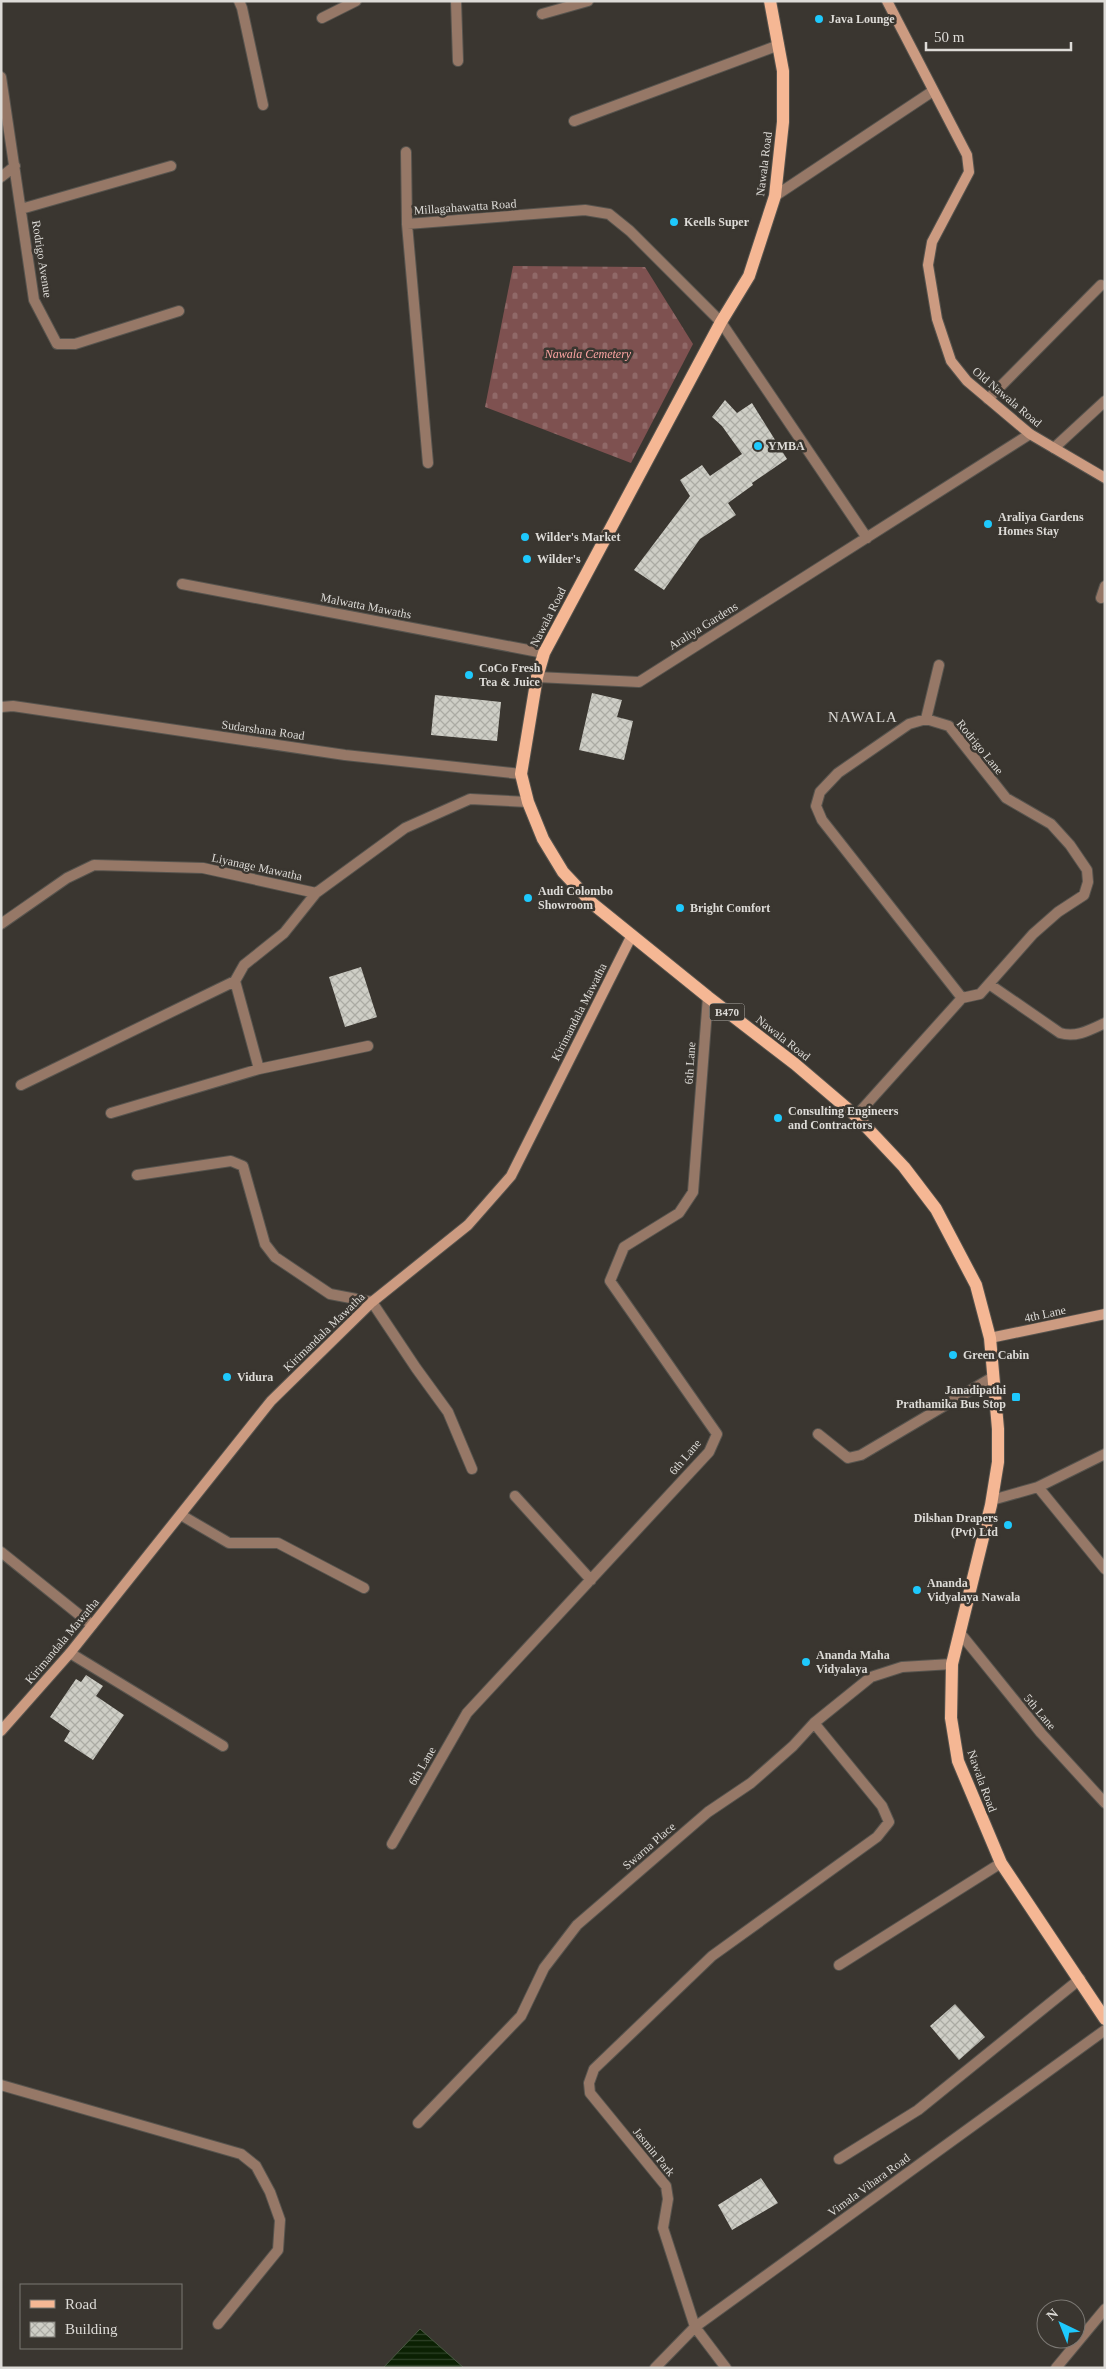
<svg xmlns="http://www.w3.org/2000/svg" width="1106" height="2369" viewBox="0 0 1106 2369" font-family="'Times New Roman',serif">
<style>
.cemetery{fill:url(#cemetery-stones)}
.water{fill:url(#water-rules);stroke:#4a5943}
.building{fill:url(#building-cross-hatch)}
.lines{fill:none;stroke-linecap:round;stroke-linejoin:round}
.street-casing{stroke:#57544e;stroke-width:12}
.secondary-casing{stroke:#57544e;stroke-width:12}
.primary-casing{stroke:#57544e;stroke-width:14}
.street{stroke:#967867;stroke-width:10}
.secondary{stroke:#cc9b81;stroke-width:10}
.primary{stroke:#f5b794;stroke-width:12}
.poi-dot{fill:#1ec9fd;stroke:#3a3630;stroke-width:2}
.labels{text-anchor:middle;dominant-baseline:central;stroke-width:5;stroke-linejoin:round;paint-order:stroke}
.shield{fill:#3a3630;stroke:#acaaa5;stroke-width:1}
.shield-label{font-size:11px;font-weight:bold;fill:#dddbd7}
.poi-label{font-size:12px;font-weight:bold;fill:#dddbd7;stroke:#3a3630;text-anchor:start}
.street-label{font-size:12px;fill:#dddbd7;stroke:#3a3630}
.park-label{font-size:12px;font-style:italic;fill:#fda5a3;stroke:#3a3630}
.quarter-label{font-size:15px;letter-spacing:1px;fill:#dddbd7;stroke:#3a3630}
</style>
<defs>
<pattern id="cemetery-stones" width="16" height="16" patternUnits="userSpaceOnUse" patternTransform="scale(1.25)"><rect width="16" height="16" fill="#7e5150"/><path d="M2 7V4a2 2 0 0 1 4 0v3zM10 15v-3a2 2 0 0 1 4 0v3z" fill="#906968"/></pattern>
<pattern id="water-rules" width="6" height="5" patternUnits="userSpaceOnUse" patternTransform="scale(1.25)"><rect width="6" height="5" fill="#0b2103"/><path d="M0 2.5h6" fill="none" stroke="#2e4127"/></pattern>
<pattern id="building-cross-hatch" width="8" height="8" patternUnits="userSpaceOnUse" patternTransform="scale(1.25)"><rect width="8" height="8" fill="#cecec6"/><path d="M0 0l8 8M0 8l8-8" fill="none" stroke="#ababa4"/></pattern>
</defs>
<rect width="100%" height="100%" fill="#3a3630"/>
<path class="cemetery" d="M513,266l132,1 48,77 -62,119 -146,-56z"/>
<path class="water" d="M420,2329l44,39h-81z"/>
<path class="building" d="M725,400l12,13 15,-10 35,56 -35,24 1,2 -25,18 8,12 -36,24 -36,51 -30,-20 56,-74 -10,-16 22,-15 8,11 32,-22 -20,-28 -10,-9z
M592,693l30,7 -5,17 16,4 -9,39 -45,-10z
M435,695l66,7 -4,39 -66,-6z
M361,967l16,50 -32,10 -16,-50z
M86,1675l17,11 -7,10 28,19 -31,45 -29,-19 6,-10 -20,-14 26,-38 5,3z
M955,2004l30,33 -26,23 -29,-34z
M761,2178l17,25 -46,27 -14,-25z"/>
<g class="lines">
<defs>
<path id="street" d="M239,1l3,7 21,97
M456,1l2,60
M542,14l46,-13
M322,18l34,-17
M1,77l33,223 23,44h18l104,-33
M574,121l205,-76
M406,152l1,72
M1,177l14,-11
M775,196l158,-105
M21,209l150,-43
M988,399l113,-114
M1054,448l51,-47
M428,463l-21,-239 178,-14 24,4 21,17 91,91 146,216
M182,584l362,69
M1101,598l4,-12
M537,677l102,5 391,-248
M1,707l12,-1 332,49 176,19
M926,719l13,-54
M1,924l66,-46 27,-13 109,3 113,25 89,-65 65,-29 58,3
M235,981l24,88
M989,984l71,49c16,5 30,-3 45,-10
M21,1085l214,-104 9,-16 40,-32 32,-40
M111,1113l148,-44 109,-23
M856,1116l106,-118 18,-4 53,-60 25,-22 26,-17 4,-13 -1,-12 -17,-25 -19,-21 -45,-26 -57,-72 -23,-7 -17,5 -71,49 -18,19 -4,14 6,14 140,178
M137,1175l94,-14 12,5 22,78 10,13 55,37 42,8 44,66 32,44 24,57
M818,1434l30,24 13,-3 132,-78
M1038,1487l67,-33
M515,1496l76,84
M992,1500l46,-13 67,82
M181,1515l48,28h49l86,45
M1,1552l91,73
M960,1633l81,100 64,70
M70,1653l153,93
M392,1844l75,-131 242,-261 8,-18 -107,-153 14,-34 55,-34 14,-21 15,-195
M839,1965l162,-102
M1,2085l240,69 15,12 14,26 10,28 -2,30 -60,74
M418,2123l103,-107 23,-48 33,-43 131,-113 43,-29 42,-37 21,-23 57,-46 31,-10 50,-3
M839,2159l79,-49 162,-131
M655,2368l40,-41 410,-297
M726,2368l-31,-41 -32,-99 5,-29 -2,-13 -76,-93 -1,-10 5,-14 118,-113 165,-119 12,-15 -7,-16 -68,-83
M1056,2368l49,-59"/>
<path id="secondary" d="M887,1l80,154 2,17 -37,70 -4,23 9,54 14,42 16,20 63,53 75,44
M990,1338l115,-24
M1,1731l69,-78 201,-252 101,-99 96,-77 43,-49 121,-241"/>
<path id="primary" d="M770,1l13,70v51l-8,74 -26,80 -28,46 -177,331 -7,24 -16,97 7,28 15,37 20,33 30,32 115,93 87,67 61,52 48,51 32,42 40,76 14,53 8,91v33l-7,43 -39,159 -1,54 7,43 43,102 104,156"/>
</defs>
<use href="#street" class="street-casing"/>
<use href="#secondary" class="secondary-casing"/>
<use href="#primary" class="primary-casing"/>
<use href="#street" class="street"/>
<use href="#secondary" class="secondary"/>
<use href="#primary" class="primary"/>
</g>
<g class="poi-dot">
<circle cx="819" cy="19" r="5"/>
<circle cx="674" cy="222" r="5"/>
<circle cx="758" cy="446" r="5"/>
<circle cx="988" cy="524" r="5"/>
<circle cx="525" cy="537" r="5"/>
<circle cx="527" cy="559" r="5"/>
<circle cx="469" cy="675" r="5"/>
<circle cx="528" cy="898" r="5"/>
<circle cx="680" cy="908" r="5"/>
<circle cx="778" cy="1118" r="5"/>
<circle cx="953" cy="1355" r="5"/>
<circle cx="227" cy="1377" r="5"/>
<rect x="1011" y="1392" width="10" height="10" rx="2.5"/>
<circle cx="1008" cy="1525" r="5"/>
<circle cx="917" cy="1590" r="5"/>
<circle cx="806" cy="1662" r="5"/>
</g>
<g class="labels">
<rect class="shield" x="709.5" y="1003.5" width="35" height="17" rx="4"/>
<g class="shield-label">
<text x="727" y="1012">B470</text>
</g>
<g class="poi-label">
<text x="829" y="19">Java Lounge</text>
<text x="684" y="222">Keells Super</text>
<text x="768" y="446">YMBA</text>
<text x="998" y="517">Araliya Gardens<tspan x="998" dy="14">Homes Stay</tspan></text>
<text x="535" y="537">Wilder's Market</text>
<text x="537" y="559">Wilder's</text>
<text x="479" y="668">CoCo Fresh<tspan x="479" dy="14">Tea &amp; Juice</tspan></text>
<text x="538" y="891">Audi Colombo<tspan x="538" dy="14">Showroom</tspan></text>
<text x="690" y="908">Bright Comfort</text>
<text x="788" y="1111">Consulting Engineers<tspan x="788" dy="14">and Contractors</tspan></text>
<text x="963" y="1355">Green Cabin</text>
<text x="237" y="1377">Vidura</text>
<text x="1006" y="1390" text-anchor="end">Janadipathi<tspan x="1006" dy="14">Prathamika Bus Stop</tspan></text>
<text x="998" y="1518" text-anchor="end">Dilshan Drapers<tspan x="998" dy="14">(Pvt) Ltd</tspan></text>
<text x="927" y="1583">Ananda<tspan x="927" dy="14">Vidyalaya Nawala</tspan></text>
<text x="816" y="1655">Ananda Maha<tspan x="816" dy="14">Vidyalaya</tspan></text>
</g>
<g class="street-label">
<text transform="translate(764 164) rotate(-83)">Nawala Road</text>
<text transform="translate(465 207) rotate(-4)">Millagahawatta Road</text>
<text transform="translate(42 259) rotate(81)">Rodrigo Avenue</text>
<text transform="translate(1007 397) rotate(40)">Old Nawala Road</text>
<text transform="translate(366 606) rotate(11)">Malwatta Mawaths</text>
<text transform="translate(548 617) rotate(-63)">Nawala Road</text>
<text transform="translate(703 626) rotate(-32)">Araliya Gardens</text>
<text transform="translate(263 730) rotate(8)">Sudarshana Road</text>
<text transform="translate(980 747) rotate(51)">Rodrigo Lane</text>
<text transform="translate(257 867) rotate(12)">Liyanage Mawatha</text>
<text transform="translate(579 1012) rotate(-63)">Kirimandala Mawatha</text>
<text transform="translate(783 1038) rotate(38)">Nawala Road</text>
<text transform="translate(690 1063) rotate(-86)">6th Lane</text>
<text transform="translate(1045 1314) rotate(-12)">4th Lane</text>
<text transform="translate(324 1332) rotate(-44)">Kirimandala Mawatha</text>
<text transform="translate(685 1457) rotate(-50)">6th Lane</text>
<text transform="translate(62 1641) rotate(-50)">Kirimandala Mawatha</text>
<text transform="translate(1040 1712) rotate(50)">5th Lane</text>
<text transform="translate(422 1766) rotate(-60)">6th Lane</text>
<text transform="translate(982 1781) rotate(70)">Nawala Road</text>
<text transform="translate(649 1846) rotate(-41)">Swarna Place</text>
<text transform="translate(654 2152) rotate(51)">Jasmin Park</text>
<text transform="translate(869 2185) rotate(-36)">Vimala Vihara Road</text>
</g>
<g class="park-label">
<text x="588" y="354">Nawala Cemetery</text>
</g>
<g class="quarter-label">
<text x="863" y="717">NAWALA</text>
</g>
</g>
<rect width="1106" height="2369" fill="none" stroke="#dddbd7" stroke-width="5"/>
<rect x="20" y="2284" width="162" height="65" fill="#3a3630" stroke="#7b7873"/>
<rect x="30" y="2300" width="25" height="8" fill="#f5b794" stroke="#7b7873"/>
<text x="65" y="2309" font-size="15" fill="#dddbd7">Road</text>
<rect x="30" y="2322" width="25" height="15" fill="url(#building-cross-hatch)" stroke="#7b7873"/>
<text x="65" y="2334" font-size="15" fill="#dddbd7">Building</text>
<g transform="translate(1061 2324) rotate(317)"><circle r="24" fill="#3a3630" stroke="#7b7873"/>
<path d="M0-4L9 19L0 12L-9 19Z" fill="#1ec9fd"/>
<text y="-8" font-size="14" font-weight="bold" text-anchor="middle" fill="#dddbd7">N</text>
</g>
<path d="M926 42v8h145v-8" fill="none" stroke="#dddbd7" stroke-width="2.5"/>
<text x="934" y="42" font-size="15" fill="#dddbd7" stroke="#3a3630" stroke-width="4" paint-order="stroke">50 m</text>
</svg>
